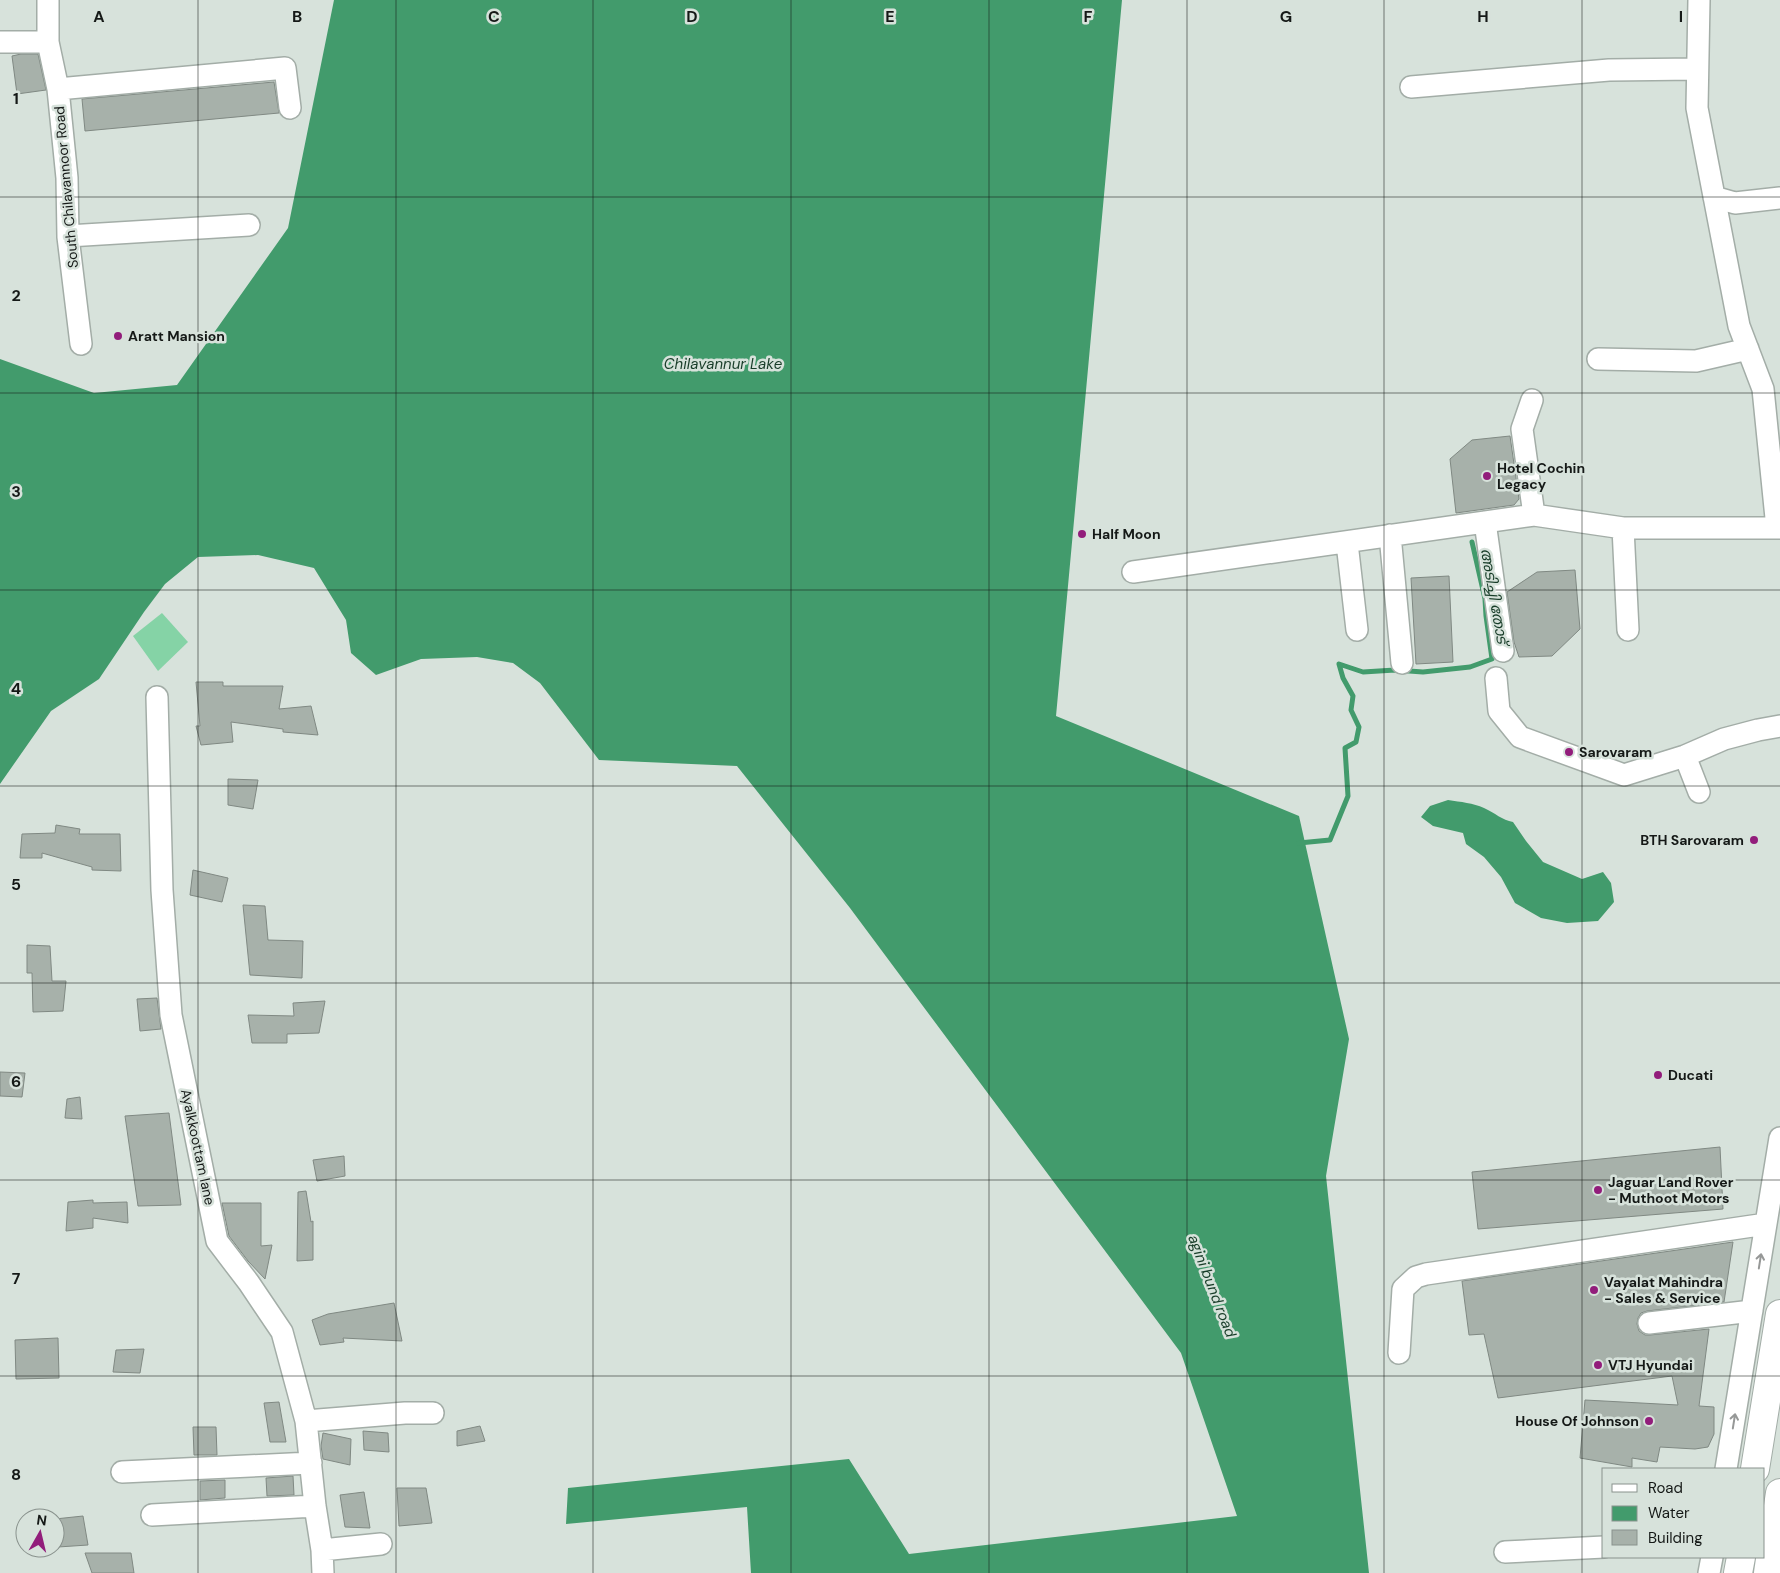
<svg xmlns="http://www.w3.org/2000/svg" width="1780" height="1573" viewBox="0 0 1780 1573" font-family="'DM Sans','Noto Sans Malayalam',sans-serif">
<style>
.green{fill:#85d3a6}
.water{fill:#429b6c}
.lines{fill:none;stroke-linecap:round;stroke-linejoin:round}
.stream{stroke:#429b6c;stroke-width:5}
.building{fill:#a7b1aa;stroke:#808983}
.minor-casing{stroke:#a3ada7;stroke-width:24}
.highway-casing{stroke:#a3ada7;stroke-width:30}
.minor{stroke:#fff;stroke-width:21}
.highway{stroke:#fff;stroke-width:28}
.oneway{stroke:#969897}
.grid{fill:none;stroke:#151917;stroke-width:1;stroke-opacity:0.55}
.poi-dot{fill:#921d7b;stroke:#d7e2db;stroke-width:2}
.labels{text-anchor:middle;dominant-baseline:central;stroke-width:5;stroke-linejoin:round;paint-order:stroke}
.street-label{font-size:14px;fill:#151917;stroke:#d7e2db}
.poi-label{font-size:14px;font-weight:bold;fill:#151917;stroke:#d7e2db;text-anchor:start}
.water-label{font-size:15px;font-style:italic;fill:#183d29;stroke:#d7e2db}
.grid-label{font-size:16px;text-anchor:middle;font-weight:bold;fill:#151917;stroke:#d7e2db;stroke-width:5;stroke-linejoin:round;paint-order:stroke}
</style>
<rect width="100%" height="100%" fill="#d7e2db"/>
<path class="green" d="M162,613l26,29 -30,29 -25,-35z"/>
<path class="water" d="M334,0h788l-66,716 243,100 50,223 -23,137 43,397h-618l-4,-66 -181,17 2,-36 281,-29 60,95 328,-38 -56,-163 -331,-445 -113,-142 -138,-6 -59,-77 -27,-20 -36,-6 -56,2 -45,16 -25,-22 -5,-33 -32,-52 -56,-13 -60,2 -33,27 -21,28 -45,67 -48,32 -51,73v-425l94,34 83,-8 111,-157z
M1448,800c13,2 25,3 36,8 11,5 18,12 29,14l13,19 17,21 39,17 21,-7 8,11 3,19 -16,19 -31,2 -26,-5 -26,-15 -14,-26 -17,-20 -18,-13 -3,-11 -30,-7 -12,-9 9,-11z"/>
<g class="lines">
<path class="stream" d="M1299,843l31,-3 18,-44 -3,-48 11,-6 3,-15 -8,-17 2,-14 -10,-18 -4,-14 24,8 32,-2 28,2 47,-5 22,-8 -6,-43 -1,-17 -13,-57"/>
</g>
<path class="building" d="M21,54h17l8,36 -29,4 -5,-38z
M274,82l5,31 -194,18 -3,-32z
M1510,436l9,63 -5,6 -58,8 -6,-54 22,-19z
M1575,570l5,59 -28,27 -33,1 -5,-15 -7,-50 30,-20z
M1449,576l4,86 -37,2 -5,-86z
M196,682h27v4h60l-4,23 32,-3 7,29 -35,-3v-3l-52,-7 2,20 -32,3 -5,-19h4z
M228,779l30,1 -5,29 -25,-4z
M56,825l24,4 -1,5h41l1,37 -29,-1v-3l-50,-14v5h-22l2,-24 33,-1z
M193,870l35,8 -6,24 -32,-7z
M243,905l22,1 3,34 35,1 -1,37 -52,-3z
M27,945l23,1 2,35h14l-3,30 -30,1 -1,-39h-5z
M157,998l4,31 -21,2 -3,-32z
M325,1001l-6,32 -32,1v9h-35l-4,-28 46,1 -1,-13z
M0,1072l25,1 -3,24 -22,-1z
M80,1097l2,22 -17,-1 2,-19z
M169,1113l12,92 -43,1 -13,-90z
M1720,1147l3,62 -245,20 -6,-57z
M344,1156l1,20 -28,5 -4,-21z
M306,1191l5,31 2,-1v39l-16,1 1,-69z
M93,1200v3l34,-1 1,21 -35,-5v10l-27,3 2,-29z
M222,1203h39v43l11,-1 -7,34 -17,-18 -19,-25z
M1733,1242l-9,60 -77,9 -6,2 -3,5 -1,6 2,7 6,4h5l59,-6 -10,77 15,1v27l-6,13 -13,2 -35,-2 -3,15 -25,-4v9l-52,-9 5,-58 93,5 -6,-29 -174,22 -14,-64 -15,1 -7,-54z
M394,1303l8,38 -59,-3 1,4 -24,3 -8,-25 16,-6z
M58,1338l1,40 -43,1 -1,-39z
M144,1349l-4,24 -27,-1 3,-22z
M279,1402l7,40h-16l-6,-39z
M480,1426l5,15 -28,5v-15z
M193,1427h23l1,28h-23z
M363,1431l25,2 1,19 -25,-2z
M323,1433l28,6 -1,26 -27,-6 -2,-13z
M293,1476l1,19 -27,1 -1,-18z
M225,1480v18l-25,2v-19z
M397,1488h29l6,35 -33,3z
M364,1492l6,36 -25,-1 -5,-32z
M83,1516l5,29 -30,2 -3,-28z
M85,1553h46l3,20h-42z"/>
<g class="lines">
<defs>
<path id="minor" d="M48,0v42l10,47 9,89 1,59 13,107
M1699,0l-2,108 42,218 24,63 14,139
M0,42h48
M1411,87l198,-17 88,-1
M58,89l227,-21 5,40
M1714,197l21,6 45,-5
M68,236l181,-11
M1598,359l98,2 52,-12
M1532,400l-10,29 12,86
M1485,522l18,129
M1623,528l5,102
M1390,535l12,128
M1347,543l10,87
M1133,572l401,-57 89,13h157
M1496,678l3,33 21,26 104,38 61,-19 39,-17 34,-9 22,-4
M157,697l5,193 9,125 46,226 32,42 33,49 24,89 9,85 7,44 1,23
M1685,756l14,36
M1649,1323l103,-12
M1399,1353l4,-64 13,-12 10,-3 340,-50
M306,1421l99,-8h28
M1726,1469l54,-331
M122,1472l189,-9
M152,1515l163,-9
M322,1550l59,-6
M1505,1552l99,-5
M1709,1573l3,-16"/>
<path id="highway" d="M1755,1469l25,-155
M1738,1573l3,-16
M1768,1573l12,-80"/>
</defs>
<use href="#minor" class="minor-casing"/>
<use href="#highway" class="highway-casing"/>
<use href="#minor" class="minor"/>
<use href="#highway" class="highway"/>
</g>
<defs><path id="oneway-shaft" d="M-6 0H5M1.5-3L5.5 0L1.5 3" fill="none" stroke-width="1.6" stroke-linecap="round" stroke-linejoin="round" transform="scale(1.25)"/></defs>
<g class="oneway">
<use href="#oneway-shaft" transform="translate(1760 1261) rotate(-81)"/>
<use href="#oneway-shaft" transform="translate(1734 1421) rotate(-81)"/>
</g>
<path class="grid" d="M198,0v1573M396,0v1573M593,0v1573M791,0v1573M989,0v1573M1187,0v1573M1384,0v1573M1582,0v1573M0,197h1780M0,393h1780M0,590h1780M0,786h1780M0,983h1780M0,1180h1780M0,1376h1780"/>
<g class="poi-dot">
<circle cx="118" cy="336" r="5"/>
<circle cx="1487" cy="476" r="5"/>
<circle cx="1082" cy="534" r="5"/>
<circle cx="1569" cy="752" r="5"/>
<circle cx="1754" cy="840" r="5"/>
<circle cx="1658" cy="1075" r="5"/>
<circle cx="1598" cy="1190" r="5"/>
<circle cx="1594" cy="1290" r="5"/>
<circle cx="1598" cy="1365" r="5"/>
<circle cx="1649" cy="1421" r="5"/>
</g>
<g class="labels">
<g class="street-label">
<text transform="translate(66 187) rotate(-95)">South Chilavannoor Road</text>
<text transform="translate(198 1147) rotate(78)">Ayalkkoottam lane</text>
</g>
<g class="poi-label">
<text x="128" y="336">Aratt Mansion</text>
<text x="1497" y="468">Hotel Cochin<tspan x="1497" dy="16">Legacy</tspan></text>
<text x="1092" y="534">Half Moon</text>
<text x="1579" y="752">Sarovaram</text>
<text x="1744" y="840" text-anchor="end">BTH Sarovaram</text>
<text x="1668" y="1075">Ducati</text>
<text x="1608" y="1182">Jaguar Land Rover<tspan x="1608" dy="16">- Muthoot Motors</tspan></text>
<text x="1604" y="1282">Vayalat Mahindra<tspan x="1604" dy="16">- Sales &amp; Service</tspan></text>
<text x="1608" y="1365">VTJ Hyundai</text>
<text x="1639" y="1421" text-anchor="end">House Of Johnson</text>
</g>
<g class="water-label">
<text x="723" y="364">Chilavannur Lake</text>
<text transform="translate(1494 596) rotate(80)">അടിച്ചി തോട്</text>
<text transform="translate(1212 1286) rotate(69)">agini bund road</text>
</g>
</g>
<g class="grid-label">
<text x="99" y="22">A</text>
<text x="297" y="22">B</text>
<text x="494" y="22">C</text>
<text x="692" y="22">D</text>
<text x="890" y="22">E</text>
<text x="1088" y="22">F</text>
<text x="1286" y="22">G</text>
<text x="1483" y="22">H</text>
<text x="1681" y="22">I</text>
<text x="16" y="104">1</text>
<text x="16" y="301">2</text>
<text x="16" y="497">3</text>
<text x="16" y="694">4</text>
<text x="16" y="890">5</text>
<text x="16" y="1087">6</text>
<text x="16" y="1284">7</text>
<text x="16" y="1480">8</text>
</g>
<rect x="1602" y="1468" width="162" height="90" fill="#d7e2db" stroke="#89928d"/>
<rect x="1612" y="1484" width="25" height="8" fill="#ffffff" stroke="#89928d"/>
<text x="1648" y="1493" font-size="15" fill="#151917">Road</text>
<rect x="1612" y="1506" width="25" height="15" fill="#429b6c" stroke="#89928d"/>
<text x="1648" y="1518" font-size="15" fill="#151917">Water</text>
<rect x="1612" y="1530" width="25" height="15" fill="#a7b1aa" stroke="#89928d"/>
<text x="1648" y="1543" font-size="15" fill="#151917">Building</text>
<g transform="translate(40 1533) rotate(8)"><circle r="24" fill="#d7e2db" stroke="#89928d"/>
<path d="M0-4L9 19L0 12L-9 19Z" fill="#921d7b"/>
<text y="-8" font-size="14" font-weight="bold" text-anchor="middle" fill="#151917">N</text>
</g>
</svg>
